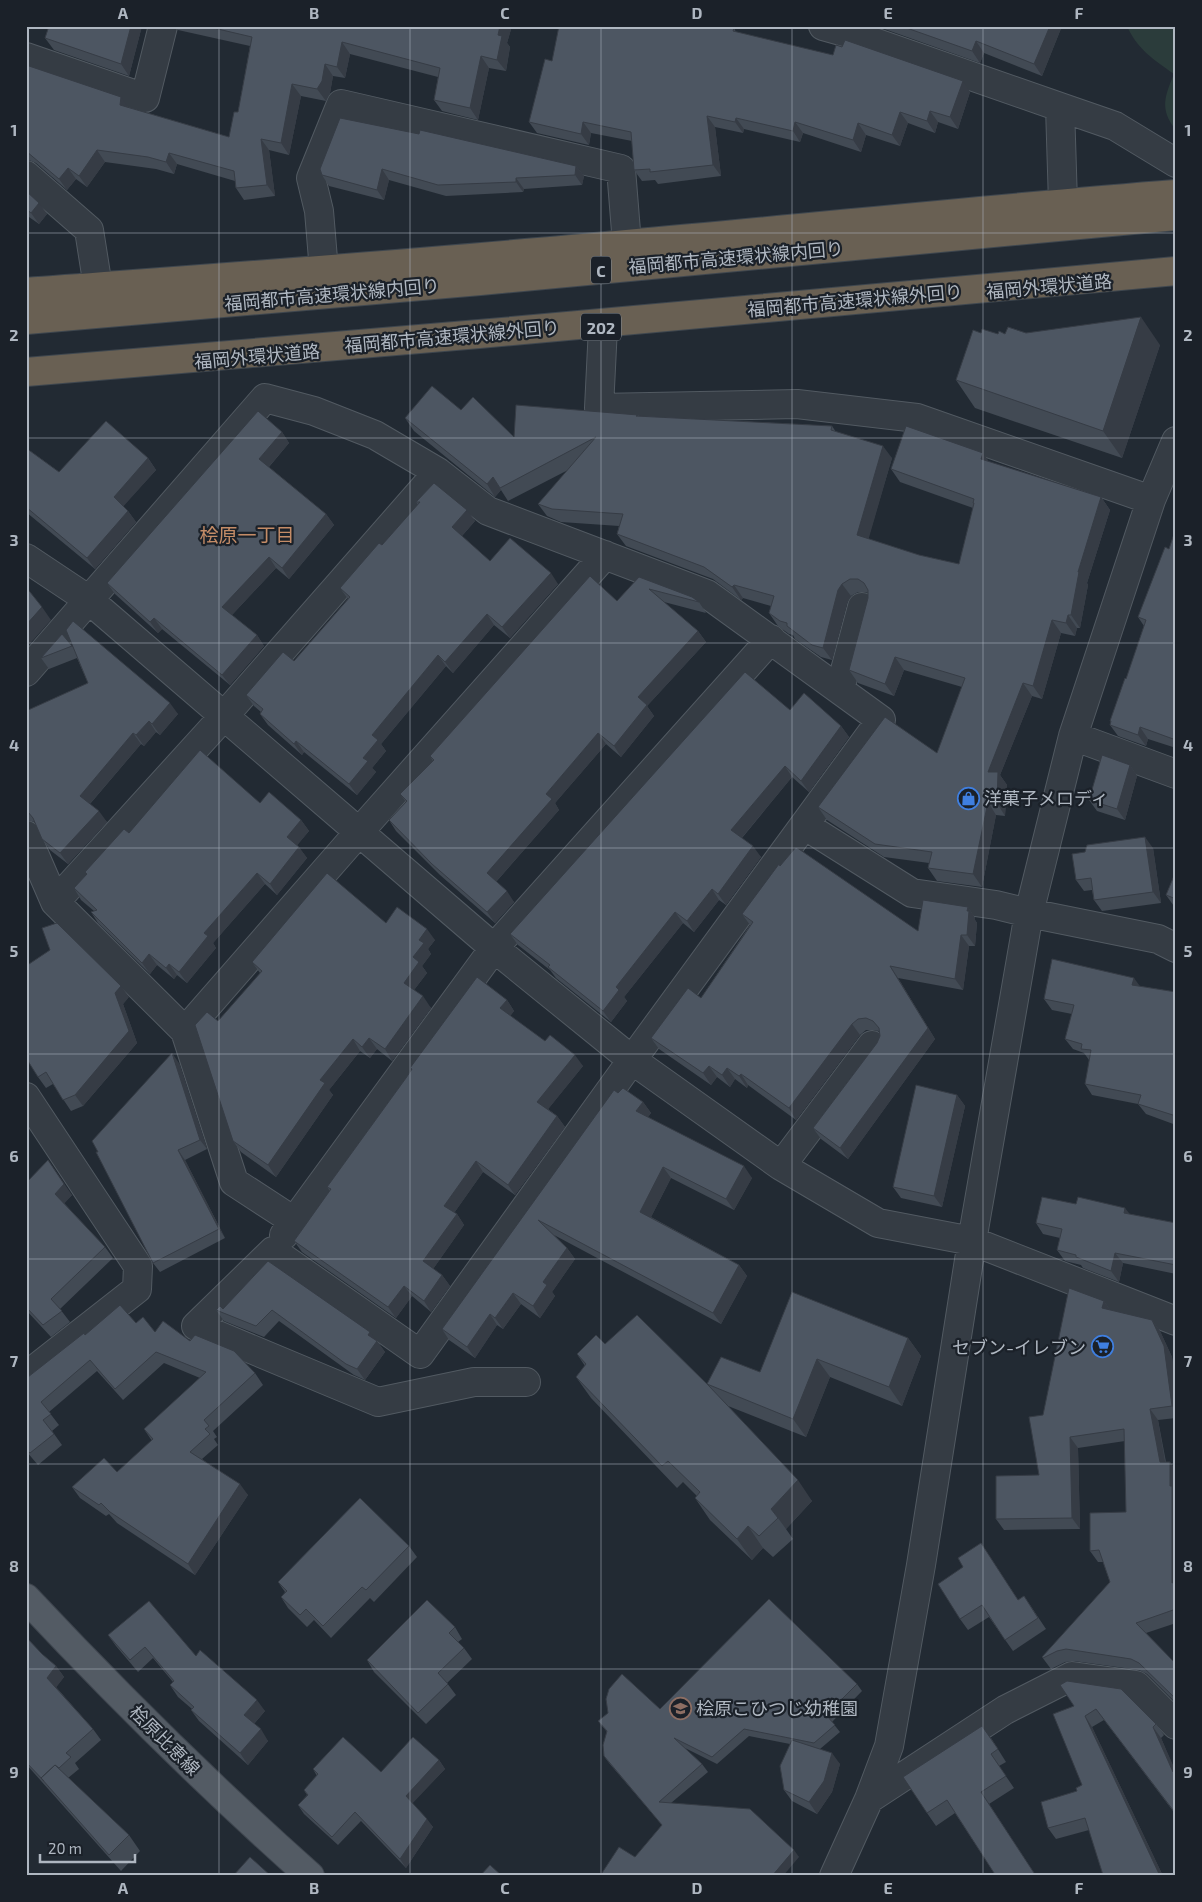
<svg xmlns="http://www.w3.org/2000/svg" width="1202" height="1902" viewBox="0 0 1202 1902" font-family="'Exo 2','Noto Sans JP',sans-serif">
<style>
.green{fill:#2b3c3b}
.lines{fill:none;stroke-linecap:round;stroke-linejoin:round}
.minor-casing{stroke:#525a62;stroke-width:30}
.major-casing{stroke:#3e454e;stroke-width:30}
.highway-casing{stroke:#3f474f;stroke-width:30}
.minor{stroke:#353c44;stroke-width:28}
.major{stroke:#535b64;stroke-width:28}
.highway{stroke:#696053;stroke-width:28}
.wall{fill:#424a54}
.shaded-wall{fill:#363c45}
.building{fill:#4d5662;stroke:#363c45}
.grid{fill:none;stroke:#afb7c1;stroke-width:1;stroke-opacity:0.55}
.labels{text-anchor:middle;dominant-baseline:central;stroke-width:4.5;stroke-linejoin:round;paint-order:stroke}
.shield{fill:#1b2129;stroke:#838a93;stroke-width:1}
.shield-label{font-size:16px;font-weight:bold;fill:#afb7c1}
.street-label{font-size:18px;fill:#afb7c1;stroke:#1b2129}
.poi-label{font-size:18px;fill:#afb7c1;stroke:#1b2129;text-anchor:start}
.neighbourhood-label{font-size:19px;fill:#c48c67;stroke:#1b2129}
.neatline{fill:none;stroke:#afb7c1;stroke-width:2}
.grid-label{font-size:16px;text-anchor:middle;font-weight:bold;fill:#afb7c1}
</style>
<rect width="100%" height="100%" fill="#222a33"/>
<path class="green" d="M1127,26h49v104c-17,-21 -11,-34 -2,-56 -20,-14 -37,-25 -47,-48z"/>
<g class="lines">
<defs>
<path id="minor" d="M823,26l25,7 212,74 3,96
M26,57l119,41 18,-72
M1060,107l55,19 61,37
M26,175l63,55 9,57
M324,271l-5,-60 -8,-33 30,-74 280,65 6,75
M603,327l-4,81 198,-4 120,14 234,82
M26,558l63,42 405,348 138,112 149,106 97,57 94,18 204,80
M26,672l239,-274 49,13 61,24 63,37 50,39 219,83 174,126 -249,340 -212,294 -147,-103 -77,75 182,76 96,-20h52
M840,689l22,-82
M1073,736l103,38
M804,825l108,68 84,12 33,8 129,26 18,9
M26,835l29,67
M185,1031l-130,-129 169,-186 214,-244
M26,1097l112,169 -1,23 -111,87
M781,1166l91,-121
M294,1221l-60,-39 -49,-151 174,-199 246,-277
M284,1235l210,-287 277,-309
M869,1799l136,-89 67,-34 64,9 40,40
M834,1876l35,-77 20,-53 32,-181 51,-324 57,-328 44,-177 78,-236 25,-59"/>
<path id="major" d="M26,1598c91,97 185,190 284,278"/>
<path id="highway" d="M26,292c201,-15 401,-29 601,-48 183,-16 366,-36 549,-50
M26,320l454,-39 696,-65
M26,372l453,-38 697,-63"/>
</defs>
<use href="#minor" class="minor-casing"/>
<use href="#major" class="major-casing"/>
<use href="#highway" class="highway-casing"/>
<use href="#minor" class="minor"/>
<use href="#major" class="major"/>
<use href="#highway" class="highway"/>
</g>
<path class="wall" d="M142,26l-13,50 -75,-26 -9,-12z
M175,26h337l-5,17 3,4 -4,24 -17,-3 -11,52 -36,-9 -8,-11 4,-23 -88,-23 -5,24 -12,-2 -3,17 -4,8 -25,-5 -12,59 -20,-5 6,46 -31,4 -8,-12 -1,-7 -58,-17 -3,10 -18,-5 -51,-7 -18,25 -11,-8 -9,11 -31,-27 -7,-3h-3v-95l101,42 102,30 9,-25 12,-66 -72,-16z
M876,26h186l-20,50 -58,-23 -4,10z
M734,28l2,4 234,60 -12,37 -20,-7 -3,11 -27,-10 -8,23 -34,-11 -5,17 -58,-19 -3,9 -56,-13 -1,4 -28,-6 6,49 -63,8 -3,-4 -13,1 -8,-11 -2,-29 -41,-8 -2,12 -52,-12 -8,-11 23,-61z
M576,166l8,10 -2,9 -58,4 -1,3 -77,4 -57,-16 -5,20 -55,-14 -7,-11 -2,-6z
M26,191l21,23 -8,10 -10,-7 -3,3z
M981,333l17,1 28,-1 134,12 -38,113 -147,-50 -19,-28z
M461,410l53,27 124,-22 1,1 193,10 4,6 56,26 -24,81 51,16 40,9 14,-56 -73,-26 -9,-13 98,-7 112,35 9,13 -23,73 1,2 -8,43h-3l-2,8 -14,-3 -19,66 -10,-3 -32,79 7,10 -2,31 -9,-1 -14,72 -45,-6 -9,-13 1,-5 -45,-6 -57,-37 -9,-13 119,-54 25,-66 -58,-17 -10,26 -36,-13 -9,-13 19,-72v-5l-2,-1h-8l-7,4 -4,7 -15,57 -11,-3 -26,-18 -2,-4 -4,-1 -11,-8 -9,-13 2,-7 -28,-8 -2,2 -28,-21 -87,-33 -9,-12 2,-8 -58,-4 -14,-6 -9,-12 30,-34 -60,31 -7,-11 -6,7 -81,-66 -9,-13z
M282,432l7,11 -20,24 57,47 8,11 -45,54 -13,-11 -44,47 25,20 7,11 -34,39 -68,-56 -4,4 -43,-39 -8,-11z
M26,448l33,24 89,-14 8,12 -33,36 5,5 8,11 -41,47 -69,-57z
M434,483l41,38 -13,15 28,25 68,23 -48,54 -16,-13 -41,48 -7,-7 -65,78 5,7 -14,17 4,4 -19,23 -53,-43 -2,3 -34,-30 -8,-11 1,-2 -7,-6 -8,-11 48,-34 54,-62 -8,-11 42,-43 36,-40 -2,-3z
M1176,528v220l-28,-9 -2,7 -28,-10 -8,-11 1,-3 -1,-1 16,-42 18,-53 -6,-9 31,-68z
M639,577l60,25 7,11 -42,-11 34,29 8,11 -59,64 7,10 -33,41 -15,-13 -51,59 4,7 -63,72 18,20 -19,21 -55,-48 -44,-44 -7,-11 17,-18 -6,-8 33,-33 -3,-5 187,-155z
M62,634l11,13 105,67 -18,21 -4,-3 -12,14 -3,-2 -51,60 17,18 -39,42 -18,-14 -8,-11 -7,-17 -9,-2v-109l62,-28 -11,-25 -28,11 -8,-11z
M790,710l51,16 8,11 -40,55 -17,-15 -50,61 19,19 -35,48 -7,-5 -25,32 -11,-9 -59,74 3,4 -16,21 -55,-44 -6,-8 -32,-25 -8,-11z
M1130,765l7,11 -12,44 -28,-9 -8,-11z
M260,803l41,17 8,11 -12,14 10,13 -30,37 -12,-11 -52,59 3,5 -29,35 -10,-8 -3,4 -17,-14 -7,9 -52,-51 -7,-11 3,-1 -13,-11 -7,-12 13,-14 -2,-2 44,-39z
M1153,848l8,55 -59,8 -8,-11 -2,-10 -8,1 -8,-11z
M1176,871v38l-10,-14z
M968,907l7,11v2l2,3 -2,23h-6l-6,44 -65,-12 37,61 -87,120 -27,-20 -8,-11 64,-85 3,-7 -1,-5 -5,-1h-8l-6,5 -64,85 -48,-35 -1,3 -12,-9 -5,8 -13,-10 -6,8 -52,-36 -8,-11 50,-40 49,-73 -8,-11 176,17z
M386,923l49,17 -7,9 3,5 -9,12 5,7 -13,17 17,18 -39,53 -15,-12 -7,9 -10,-7 -31,39 4,5 -57,82 -35,-25 -8,-11 27,-168 -8,-11z
M1139,986l37,6v133l-30,-11 -8,-10 -46,-9 -7,-11 5,-24h-1l-5,-7 -11,-4 -8,-10 7,-25 -20,-4 -8,-11z
M129,997l-6,7 14,39 -54,63 -12,5 -18,-27 -7,4 -8,-11z
M507,1000l7,11 -4,5 35,25 38,25 -35,43 9,7 8,11 -50,68 -32,-23 -29,41 3,1 7,11 -31,44 9,6 8,11 -19,26 -19,-16 -16,22 -94,-66 -8,-11 36,-50 -3,-4 79,-109 5,-8 -1,-2z
M179,1063l28,86 -22,11 40,78 -65,34 -7,-9 -55,-111z
M618,1093l25,9 8,11 -3,4 104,61 -18,32 -63,-32 -20,39 88,48 8,11 -26,48 -167,-89 13,13 8,11 -23,33 3,4 -15,22 -19,-14 -18,25 -6,-4 -22,33 -26,-18 -7,-11z
M957,1095l8,11 -23,101 -41,-9 -8,-11z
M26,1183l46,12 -8,8 41,44 8,11 -53,51 10,13 -19,15 -25,-27z
M1130,1214l46,9v51l-53,-11 -4,19 -36,-14 -2,-3 -16,-4 -8,-11 3,-12 -17,-4 -7,-11z
M268,1261l109,80 8,11 -20,28 -11,-5 -75,-54 -15,16 -40,-16 -8,-11 7,-1z
M1104,1301l6,9 42,10 8,11 12,26 4,31v30l-18,2 8,42h4l6,9v152l-30,10 30,31v39l-29,-29 -8,-4 -65,-9 -9,1 -14,7 -9,-12 68,-75 -7,-20h-5l-8,-11 36,-39 -1,-71 -47,7 2,81 -76,1 -8,-11 43,-44 4,-60z
M136,1323l19,9 35,9 65,32 8,12 -50,46 4,6 -3,2 4,6 -16,14 46,36 -53,80 -78,-52 -8,-9 -3,2 -26,-18 -8,-11 45,-15 35,-31 -8,-12 56,-51 -36,-15 -41,37 -26,-29 -48,41 10,13 -7,6 10,14 -24,20 -12,-14v-73l59,-43z
M908,1338l13,18 -19,50 -72,-29 -24,60 -78,-31 84,95 -26,28 7,10 -20,18 -10,-9 -11,12 -42,-40 -15,-22 2,-2 -14,-14 -6,6 -86,-90 -15,-21 9,-11 -8,-12 28,-10 102,40 53,-12z
M981,1543l37,57 6,-4 22,33 -33,22 -24,-34 -21,13 -8,-11 3,-52z
M409,1546l8,11 -43,45 -4,-4 -39,40 -17,-18 -7,7 -19,-19 -7,-11 4,-5 -7,-10z
M455,1627l7,12 -4,3 6,6 8,11 -25,24 9,12 -30,29 -52,-52 -7,-12z
M108,1635l88,21 69,55 -11,13 14,17 -20,24 -49,-44 -8,-11 1,-1 -14,-12 -8,-12 3,-3 -20,-24 -15,14 -22,-26z
M26,1637l16,17 14,12 8,11 -8,10 37,42 8,11 -26,23 4,6 -11,9 61,57 11,16 -19,20 -95,-107z
M857,1684l5,7 -30,31 8,10 -20,17 20,15 -8,28 -15,22 -25,-13 -8,-11 6,-46 -41,-8 -32,28 -32,-16 17,16 6,8 -37,31 128,54h-164l27,-32 -53,-62 -5,-7 3,-24 -9,-11 62,-12z
M1060,1685l96,39 8,11 -3,3 14,33h1v44l-72,-95 -12,7 71,149h-62l2,-1 -14,-45 -33,9 -8,-11 29,-37 5,-6 -8,-79z
M991,1738l15,24 -7,4 15,22 -25,16 47,72h-40l-41,-63 -19,13 -9,-13z
M439,1760l6,9 -33,34 21,24 -27,41 -45,-47 -23,24 -34,-31 -6,-9 9,-10 -3,-5 13,-14 -4,-7 68,3z"/>
<path class="shaded-wall" d="M131,26h11l-13,50 -8,-12z
M500,26h12l-5,17 3,4 -4,24 -9,-11 1,-25z
M1050,26h12l-20,50 -8,-12z
M976,41l8,12 -4,10 -8,-12z
M342,42l8,12 -5,24 -8,-11z
M481,56l8,12 -11,52 -8,-12z
M325,64l8,12 -3,17 -4,8 -9,-12z
M963,81l7,11 -12,37 -8,-12z
M292,84l9,12 -12,59 -8,-12z
M121,97l8,12 -9,-4z
M930,111l8,11 -3,11 -8,-12z
M900,112l8,11 -8,23 -8,-11z
M707,116l8,11 6,49 -8,-11z
M736,118l8,11 -1,4 -8,-11z
M583,122l8,11 -2,12 -8,-11z
M795,122l8,11 -3,9 -7,-11z
M858,123l8,12 -5,17 -8,-12z
M261,139l8,11 6,46 -8,-11z
M97,150l8,12 -18,25 -8,-11z
M169,153l8,11 -3,10 -8,-12z
M576,166l8,10 -2,9 -7,-10z
M68,168l8,11 -9,11 -8,-11z
M382,169l7,11 -5,20 -7,-10z
M516,178l8,11 -1,3 -7,-10z
M39,203l8,11 -8,10 -8,-11z
M26,213l3,4 -3,3z
M1141,317l19,28 -38,113 -19,-27z
M282,432l7,11 -23,27 -7,-11z
M883,446l9,12 -26,90 -9,-13z
M983,453l9,13 -11,-7z
M148,458l8,12 -35,39 -7,-12z
M493,477l8,13 -6,7 -8,-13z
M1101,497l9,13 -23,73 1,2 -8,43 -9,-13 7,-43z
M467,510l8,11 -15,17 -8,-11z
M128,511l8,11 -41,47 -8,-11z
M326,514l8,11 -45,54 -7,-11z
M269,557l7,11 -46,49 -8,-10z
M551,573l7,11 -48,54 -8,-11z
M842,584l9,12 -4,7 -15,57 -9,-12 15,-58z
M734,585l9,13 -2,2 -9,-13z
M42,607l9,13 -25,28v-23z
M487,614l7,11 -41,48 -8,-11z
M1068,615l9,13 -2,8 -9,-13z
M154,618l8,11 -4,4 -8,-11z
M1052,620l9,13 -19,66 -9,-13z
M698,631l8,11 -59,64 7,10 -33,41 -7,-11 24,-49z
M257,635l7,11 -34,39 -8,-10z
M438,655l8,11 -65,78 5,7 -14,17 4,4 -19,23 -8,-11 14,-26 9,-23z
M895,657l9,13 -10,26 -9,-12z
M1023,683l9,13 -32,79 7,10 -2,31 -8,-13 -9,-31z
M170,703l8,11 -18,21 -8,-11z
M149,721l7,11 -12,14 -8,-11z
M841,726l8,11 -40,55 -8,-11z
M1140,727l8,12 -2,7 -8,-11z
M133,733l8,11 -54,63 -7,-11z
M598,733l8,11 -51,59 4,7 -65,74 -7,-11 59,-79z
M296,741l8,11 -2,3 -8,-11z
M1130,765l7,11 -12,44 -8,-11z
M785,766l7,11 -53,64 -8,-11z
M988,802l8,13 -14,72 -9,-13z
M99,811l8,11 -39,42 -8,-11z
M301,820l8,11 -14,17 -8,-11z
M1145,837l8,11 8,55 -8,-11z
M753,846l8,11 -35,48 -8,-11z
M299,847l8,11 -30,37 -7,-11z
M257,873l8,11 -52,59 3,5 -29,35 -8,-11 25,-39z
M712,889l7,11 -25,32 -7,-11z
M507,891l7,11 -19,21 -8,-11z
M968,907l7,11v2l2,3 -2,23 -8,-11v-24z
M675,912l8,11 -59,74 3,4 -16,21 -8,-11 13,-24z
M427,929l8,11 -7,9 3,5 -9,12 5,7 -16,21 -7,-11 15,-43z
M961,935l8,11 -6,44 -8,-11z
M149,954l8,11 -7,9 -8,-11z
M169,964l8,11 -3,4 -8,-11z
M890,966l8,12 37,61 -87,120 -8,-11 88,-120z
M1134,978l8,11 -10,-4z
M121,986l8,11 -6,7 14,39 -54,63 -8,-11 40,-102z
M423,996l8,12 -39,53 -7,-12z
M507,1000l7,11 -6,8 -8,-11z
M852,1024l8,11 -64,85 -7,-12z
M369,1038l8,11 -7,9 -8,-11z
M353,1039l7,12 -31,39 4,5 -57,82 -8,-12 52,-85z
M172,1053l7,10 28,86 -7,-9z
M575,1055l8,11 -38,47 -8,-11z
M709,1066l8,11 -6,8 -8,-12z
M727,1068l8,11 -5,8 -8,-12z
M741,1074l7,11 -1,3 -8,-12z
M957,1095l8,11 -23,101 -8,-11z
M643,1102l8,11 -7,9 -8,-11z
M557,1116l8,11 -50,68 -7,-10z
M178,1150l7,10 40,78 -6,-9z
M48,1160l24,35 -9,10 -8,-11z
M476,1161l7,11 -31,44 -8,-10z
M744,1166l8,12 -18,32 -8,-11z
M663,1167l8,11 -23,45 -8,-11z
M1125,1208l8,10 -9,-5z
M457,1214l7,11 -33,47 -8,-11z
M567,1248l8,11 -23,33 3,4 -15,22 -7,-12 10,-24z
M1115,1253l8,10 -4,19 -8,-11z
M739,1265l8,11 -26,48 -8,-11z
M442,1275l8,11 -19,26 -7,-11z
M404,1286l8,10 -16,22 -8,-11z
M513,1293l8,11 -18,25 -8,-11z
M1104,1301l8,12 -10,-5z
M490,1314l7,11 -22,33 -8,-11z
M1152,1320l8,11 12,26 4,31v24l-4,-6z
M370,1332l15,20 -20,28 -8,-11 11,-34z
M908,1338l13,18 -19,50 -13,-19z
M817,1359l13,18 -24,60 -13,-18z
M1150,1409l8,11 9,53 -7,-11z
M1070,1437l8,11 2,81 -8,-11z
M1170,1462l6,9v117l-4,-5z
M798,1480l14,21 -26,28 -8,-11 -7,-9z
M240,1484l8,11 -53,80 -7,-11z
M748,1526l15,22 -11,12 -15,-21z
M56,1666l8,11 -9,12 -8,-11z
M257,1700l8,11 -13,15 -8,-11z
M1085,1716l7,11 71,149h-3z
M1153,1727l8,11 15,34h-3z
M261,1729l7,12 -20,24 -8,-12z
M832,1753l8,11 -8,28 -15,22 -8,-12z
M439,1760l6,9 -34,36 -5,-9z
M427,1819l6,8 -27,41 -6,-9z
M794,1850l5,7 -16,19h-11z"/>
<path class="building" d="M49,26h82l-10,38 -76,-26z
M205,26h295l-2,9 4,1 -5,24 -16,-4 -11,52 -36,-8 6,-32 -98,-26 -5,25 -12,-3 -3,17 -5,8 -25,-5 -11,59 -20,-4 6,46 -31,3 -2,-17 -65,-18 -3,9 -18,-5 -51,-7 -18,26 -11,-8 -9,11 -33,-28v-86l95,32 -1,8 109,32 5,-25h4l14,-75z
M559,26h166l9,2 -1,3 100,24 3,-10 6,2 3,-7 118,41 -13,36 -20,-6 -3,10 -27,-9 -8,23 -34,-12 -5,17 -58,-18 -2,9 -57,-13 -1,4 -28,-6 6,49 -63,7v-3l-16,1 -3,-38 -48,-10 -2,12 -52,-12 16,-63 7,2z
M901,26h149l-16,38 -58,-23 -4,10z
M340,118l79,16 1,-4 156,36 -1,9 -59,3v4l-78,3 -56,-16 -5,21 -55,-15 -2,-6z
M26,191l13,12 -8,10 -5,-4z
M1141,317l-38,114 -147,-51 17,-50 8,3 1,-4 16,5 1,-3 6,3 3,-7 18,6z
M432,386l29,24 12,-13 41,40 2,-32 122,10 -2,1 196,10 -1,4 52,16 -26,89 62,20 40,9 15,-61h-1l1,-4 -83,-30 15,-43 77,27 -2,6 120,38 -23,75h1l-8,43h-3l-2,8 -14,-3 -19,66 -10,-3 -35,89h10l-1,31 -9,-1 -15,72 -45,-6 4,-16 -57,-8 -57,-37 67,-90 52,36 28,-75 -70,-21 -10,27 -36,-14 19,-72v-8l-4,-7 -6,-4h-8l-8,5 -4,6 -15,58 -11,-3 -25,-19v-3l-7,-2 -11,-8 5,-17 -40,-11 -2,2 -28,-20 -87,-33 6,-20 -71,-5 -14,-5 58,-67 -96,51 -7,-11 -6,7 -82,-66z
M258,411l24,21 -23,27 67,55 -44,54 -13,-11 -47,50 35,28 -35,40 -68,-57 -4,4 -43,-39z
M106,421l42,37 -34,39 14,14 -41,47 -61,-51v-59l33,24z
M434,483l33,27 -15,17 38,34 20,-23 41,35 -49,54 -15,-13 -42,48 -7,-7 -66,80 6,5 -15,18 5,3 -19,23 -53,-43 -2,3 -34,-30 3,-5 -17,-14 37,-43 11,9 56,-64 -10,-9 39,-45 3,2 38,-43h-4z
M1176,528v212l-36,-13 -2,8 -28,-10 1,-4h-1l15,-43 1,1 20,-59 -8,-3 27,-70 4,2z
M590,576l27,25 22,-24 53,20 7,5 -50,-13 49,42 -60,66 9,8 -33,41 -16,-13 -52,61 6,5 -65,74 20,18 -20,21 -55,-48 -43,-44 18,-19 -7,-7 34,-34 -4,-4z
M26,587l16,20 -16,18z
M73,621l97,82 -18,21 -3,-3 -13,14 -3,-2 -53,63 19,15 -39,42 -18,-14 -9,-21 -5,-6 -2,-1v-9l3,-1 -3,-2v-88l62,-28 -22,-53z
M62,634l10,12 -31,12z
M745,672l45,38 14,-17 37,33 -40,55 -16,-15 -54,64 22,16 -35,48 -6,-5 -25,32 -12,-9 -59,75 3,3 -16,21 -55,-44 2,-2 -40,-31z
M200,750l60,53 9,-11 32,28 -14,17 12,10 -29,37 -13,-11 -53,60 4,3 -29,36 -10,-8 -3,4 -17,-14 -7,9 -51,-51 6,-2 -23,-22 13,-14 -2,-2 39,-43 5,4z
M1102,755l28,10 -13,44 -28,-9z
M1145,837l8,55 -59,8 -3,-22 -15,2 -4,-26 13,-2 2,-7z
M796,847l122,84 5,-31 45,7 -1,4h2l-2,24h-6l-6,44 -65,-13 38,62 -88,120 -27,-20 64,-85 3,-7 -1,-8 -6,-7 -7,-3 -8,1 -6,5 -63,84 -48,-34 -2,2 -12,-8 -5,7 -13,-9 -6,7 -52,-35 37,-50 13,10 52,-76 -11,-8 37,-50 1,2z
M1176,871v28l-10,-4z
M327,873l59,50 11,-16 30,22 -8,11 5,3 -11,14 6,5 -15,21 19,13 -38,53 -16,-11 -7,9 -9,-8 -33,41 5,3 -57,82 -35,-24 -38,-116 12,-13 11,9 44,-50 -10,-9z
M57,923l64,63 -6,7 14,38 -54,64 -12,5 -17,-28 -8,5 -12,-19v-2l1,-1 -1,-1v-88l24,-16 -8,-22z
M1052,959l82,19 -2,7 44,7v124l-38,-12 3,-9 -56,-11 6,-34 -10,-1 1,-5 -17,-5 9,-34 -30,-6z
M477,977l30,23 -7,8 45,33 5,-6 25,20 -38,47 20,14 -49,69 -32,-24 -32,45 13,8 -34,47 19,14 -18,26 -20,-15 -16,21 -94,-66 37,-52 -4,-2 79,-109 6,-9 -2,-1z
M172,1053l28,87 -22,10 41,79 -66,34 -57,-111h2l-6,-11z
M916,1085l41,10 -23,101 -41,-9z
M623,1088l20,14 -7,9 108,55 -18,33 -63,-32 -23,45 99,53 -26,48 -175,-93 29,28 -24,34 4,3 -14,21 -20,-13 -18,25 -5,-4 -23,33 -25,-18 172,-239 4,3z
M48,1160l16,24 -9,10 50,53 -54,52 11,12 -19,14 -17,-18v-124z
M1042,1197l34,7 2,-7 47,11 -1,5 52,10v42l-61,-12 -4,18 -35,-14v-2l-19,-5 5,-21 -26,-6z
M268,1261l102,71 -2,3 9,6 -20,28 -11,-5 -74,-54 -16,16 -40,-16 4,-4 3,3z
M1069,1288l35,13 -2,7 50,12 12,26 8,60 -22,3 10,53h10v24h2v97l4,-2v28l-40,14 40,41v35l-37,-36 -8,-4 -65,-10 -9,2 -14,7 -1,-1 68,-75 -11,-32 -9,1v-38l36,-1 -2,-83 -54,8 2,81 -76,1v-43l43,-1 -10,-58 14,-2z
M792,1292l116,46 -19,49 -72,-28 -24,60 -86,-35 14,-27 39,15z
M120,1305l16,18 7,-6 12,15 8,-11 27,20 5,-6 39,16 21,22 -51,47 5,6 -4,3 5,5 -20,18 50,32 -52,80 -78,-52 -9,-9 -2,2 -27,-18 32,-29 13,14 36,-33 -9,-10 62,-57 -50,-20 -41,37 -25,-29 -49,42 10,12 -8,6 11,14 -24,19 -4,-4v-71l2,-1 56,-44 1,2z
M637,1315l72,71 89,94 -27,29 7,9 -19,18 -11,-10 -11,13 -42,-41 5,-6 -32,-31 -6,5 -86,-89 10,-13 -9,-10 19,-19 9,9z
M360,1498l49,48 -43,44 -4,-3 -39,39 -17,-17 -6,6 -19,-18 6,-6 -9,-9z
M981,1543l37,57 6,-4 14,22 -33,22 -23,-35 -22,14 -22,-35 25,-17 -5,-9z
M769,1599l88,85 -31,31 9,10 -21,18 -70,-14 -32,28 -38,-19 28,26 -43,38 91,7 44,41 -22,26h-172l19,-29 16,10 27,-32 -58,-69 -1,-11 4,-14 -9,-10 10,-8 -2,-14 3,-10 13,-15 38,35z
M427,1600l28,27 -6,6 15,15 -26,25 10,11 -30,29 -51,-53z
M149,1601l47,55 4,-6 57,50 -13,15 17,14 -21,24 -49,-43 3,-3 -24,-22 4,-4 -29,-34 -15,13 -22,-25z
M26,1637l16,17 14,12 -9,12 46,51 -27,24 5,4 -12,11 -4,-3 -14,13 3,3 -18,-19z
M1067,1681l54,8 35,35 -3,3 20,45 3,-1v43l-80,-105 -11,7 75,160h-59l2,-1 -18,-57 -37,10 -7,-26 36,-11 -1,-3 6,-3 -29,-71 21,-8 -14,-21z
M982,1726l16,23 -7,5 15,22 -25,16 55,84h-40l-49,-76 -20,13 -24,-36z
M343,1737l38,35 32,-35 26,23 -33,36 21,23 -27,40 -45,-47 -23,25 -34,-32 10,-10 -4,-5 14,-16 -5,-5z
M792,1740l40,13 -8,28 -15,21 -25,-12 -4,-24z
M55,1765l74,70 -20,20 -68,-77z
M250,1857l21,19h-38z
M490,1865l12,11h-22z"/>
<path class="grid" d="M219,26v1850M410,26v1850M601,26v1850M792,26v1850M983,26v1850M26,233h1150M26,438h1150M26,643h1150M26,848h1150M26,1054h1150M26,1259h1150M26,1464h1150M26,1669h1150"/>
<defs>
<symbol id="shop-ring" viewBox="-11 -11 22 22"><circle r="9.5" fill="#1b2129" stroke="#3f7fe0" stroke-width="1.5"/><path d="M-5-2.5h2.3a2.7 3.5 0 0 1 5.4 0H5L5.5 6h-11ZM-1.5-2.5h3a1.5 2.3 0 0 0-3 0Z" fill="#3f7fe0"/></symbol>
<symbol id="supermarket-ring" viewBox="-11 -11 22 22"><circle r="9.5" fill="#1b2129" stroke="#3f7fe0" stroke-width="1.5"/><path d="M-6-5.5h2.5l.6 2H6L4.5 2H-2.5L-4.4-4H-6ZM-1.5 3.2a1.3 1.3 0 1 0 .1 0ZM3 3.2a1.3 1.3 0 1 0 .1 0Z" fill="#3f7fe0"/></symbol>
<symbol id="school-ring" viewBox="-11 -11 22 22"><circle r="9.5" fill="#1b2129" stroke="#8d6e63" stroke-width="1.5"/><path d="M0-5L7-2L0 1L-7-2ZM-4 1L0 2.5L4 1V4Q0 6-4 4Z" fill="#8d6e63"/></symbol>
</defs>
<g fill-rule="evenodd">
<use href="#shop-ring" x="956" y="786" width="25" height="25"/>
<use href="#supermarket-ring" x="1090" y="1334" width="25" height="25"/>
<use href="#school-ring" x="668" y="1696" width="25" height="25"/>
</g>
<g class="labels">
<g class="shield">
<rect x="591" y="256.5" width="20" height="27" rx="4"/>
<rect x="581" y="313.5" width="40" height="27" rx="4"/>
</g>
<g class="shield-label">
<text x="601" y="270">C</text>
<text x="601" y="327">202</text>
</g>
<g class="street-label">
<text transform="translate(736 257) rotate(-5)">福岡都市高速環状線内回り</text>
<text transform="translate(1049 286) rotate(-5)">福岡外環状道路</text>
<text transform="translate(332 294) rotate(-5)">福岡都市高速環状線内回り</text>
<text transform="translate(855 300) rotate(-5)">福岡都市高速環状線外回り</text>
<text transform="translate(452 336) rotate(-5)">福岡都市高速環状線外回り</text>
<text transform="translate(257 356) rotate(-5)">福岡外環状道路</text>
<text transform="translate(165 1740) rotate(45)">桧原比恵線</text>
</g>
<g class="poi-label">
<text x="984" y="798">洋菓子メロディ</text>
<text x="1086" y="1347" text-anchor="end">セブン-イレブン</text>
<text x="696" y="1708">桧原こひつじ幼稚園</text>
</g>
<g class="neighbourhood-label">
<text x="247" y="534">桧原一丁目</text>
</g>
</g>
<rect width="1202" height="1902" fill="none" stroke="#1b2129" stroke-width="55"/>
<path d="M40 1854v8h95v-8" fill="none" stroke="#afb7c1" stroke-width="2.5"/>
<text x="48" y="1854" font-size="15" fill="#afb7c1" stroke="#1b2129" stroke-width="4" paint-order="stroke">20 m</text>
<rect x="28" y="28" width="1146" height="1846" class="neatline"/>
<g class="grid-label">
<text x="123" y="19">A</text>
<text x="314" y="19">B</text>
<text x="505" y="19">C</text>
<text x="697" y="19">D</text>
<text x="888" y="19">E</text>
<text x="1079" y="19">F</text>
<text x="14" y="136">1</text>
<text x="1188" y="136">1</text>
<text x="14" y="341">2</text>
<text x="1188" y="341">2</text>
<text x="14" y="546">3</text>
<text x="1188" y="546">3</text>
<text x="14" y="751">4</text>
<text x="1188" y="751">4</text>
<text x="14" y="957">5</text>
<text x="1188" y="957">5</text>
<text x="14" y="1162">6</text>
<text x="1188" y="1162">6</text>
<text x="14" y="1367">7</text>
<text x="1188" y="1367">7</text>
<text x="14" y="1572">8</text>
<text x="1188" y="1572">8</text>
<text x="14" y="1778">9</text>
<text x="1188" y="1778">9</text>
<text x="123" y="1894">A</text>
<text x="314" y="1894">B</text>
<text x="505" y="1894">C</text>
<text x="697" y="1894">D</text>
<text x="888" y="1894">E</text>
<text x="1079" y="1894">F</text>
</g>
</svg>
